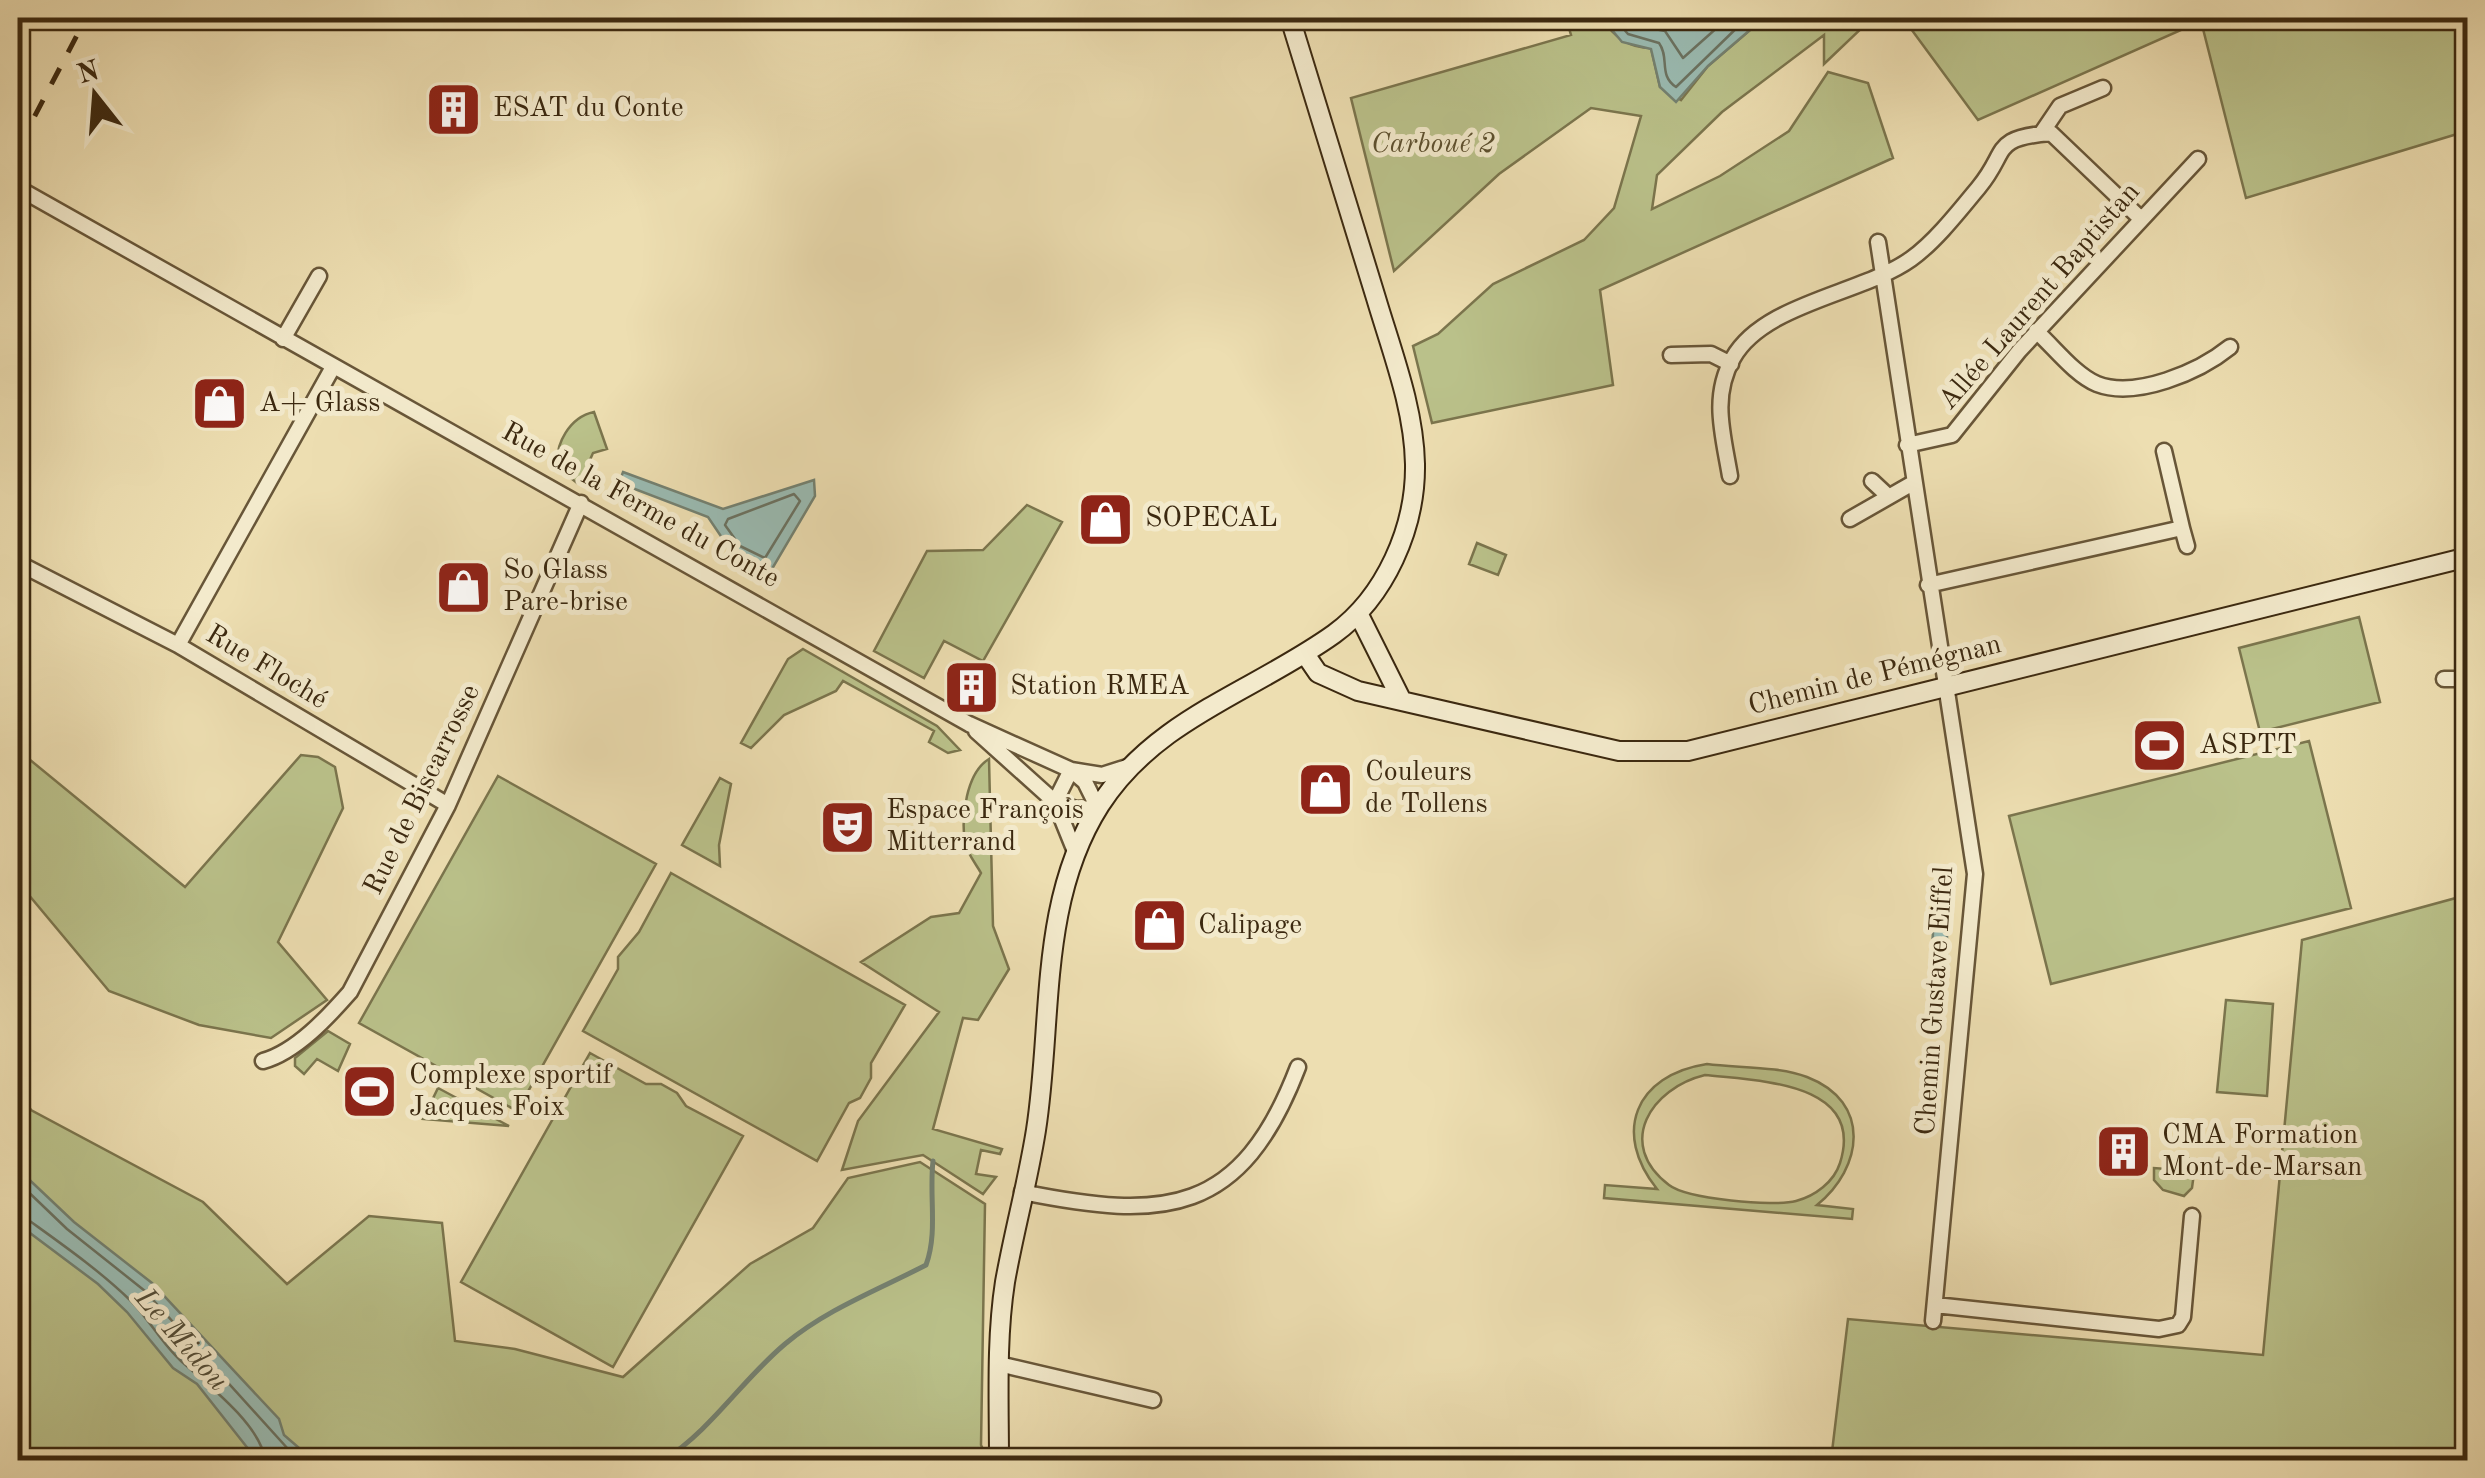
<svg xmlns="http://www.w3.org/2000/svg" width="2485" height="1478" viewBox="0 0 2485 1478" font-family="'Old Standard TT',serif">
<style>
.green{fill:#bac18a;stroke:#7b754d;stroke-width:2.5;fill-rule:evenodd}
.water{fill:#9abbb2;stroke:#748171;stroke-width:2.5}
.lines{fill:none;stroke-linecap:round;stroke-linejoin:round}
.shore{stroke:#6b7261;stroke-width:2.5}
.stream{stroke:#748171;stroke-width:5}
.street-casing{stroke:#685638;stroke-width:19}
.secondary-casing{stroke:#3c2910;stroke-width:22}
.street{stroke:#f3eacc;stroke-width:14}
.secondary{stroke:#f3eacc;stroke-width:18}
.rail{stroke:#3c2910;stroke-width:5;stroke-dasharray:18 18;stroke-linecap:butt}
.labels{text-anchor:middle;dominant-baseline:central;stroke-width:10;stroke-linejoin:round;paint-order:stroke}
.poi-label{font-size:28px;fill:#3c2910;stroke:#f3eacc;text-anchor:start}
.park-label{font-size:28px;font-style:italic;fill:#5c4f2e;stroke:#f3eacc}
.street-label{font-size:28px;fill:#3c2910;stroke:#f3eacc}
.water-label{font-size:30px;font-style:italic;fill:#544e38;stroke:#f3eacc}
</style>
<rect width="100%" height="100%" fill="#eddeb1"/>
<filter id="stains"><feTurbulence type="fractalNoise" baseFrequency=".002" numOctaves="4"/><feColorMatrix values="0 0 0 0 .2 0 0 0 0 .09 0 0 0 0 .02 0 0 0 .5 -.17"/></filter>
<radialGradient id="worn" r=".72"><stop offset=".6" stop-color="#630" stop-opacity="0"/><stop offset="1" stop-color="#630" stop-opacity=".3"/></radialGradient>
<path class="green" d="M1566,18h36c11,18 27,30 49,30l9,39 21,13 27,-34 56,-48h102l-1,7 -41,39v-29l-102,77 -65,63 -5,34 68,-33 69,-45 39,-59 40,11 25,75 -293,132 13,95 -181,38 -19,-77 25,-12 55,-50 91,-44 30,-32 27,-92 -50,-8 -92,66 -105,97 -43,-173 220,-63z
M1903,18h564v113l-221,67 -45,-177 -223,99z
M594,412l13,37 -14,4 -4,9 6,17 -18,4 -19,-15c-4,-24 12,-51 36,-56z
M1027,505l35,17 -79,139 -39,-20 -20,37 -50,-27 53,-100 56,-1z
M1477,543l29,12 -8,20 -29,-11z
M2359,617l21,85 -120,30 -21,-84z
M803,649l134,77 23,24 -12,3 -19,-11 5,-11 -91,-50 -7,10 -52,24 -33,33 -10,-5 47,-84z
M2309,741l42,167 -300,76 -42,-168z
M18,750l167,137 116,-132 17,2 17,10 8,41 -65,134 49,58 -56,38 -72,-13 -90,-34 -91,-109z
M989,759l4,167 16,43 -31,51 -15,-2 -30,111 69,20 -2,5 -19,-4 -5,24 20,3 -13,17 -60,-39 -81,15 16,-49 81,-109 -78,-50 70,-45 28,-4 22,-40c-5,-9 -14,-20 -16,-30 -4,-26 1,-70 24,-84z
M498,776l158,88 -139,247 -158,-88z
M720,778l11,6 -12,61 1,21 -38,-21z
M671,873l234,132 -34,58v15l-11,20 -11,5 -32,58 -234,-130 35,-62v-12l21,-25z
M2467,895v565h-636l17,-141 415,36 39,-415z
M2226,1000l47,4 -6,92 -50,-4z
M328,1031l22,13 -12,27 -21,-12 -13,15 -9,-8v-8z
M590,1053l56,31h15l16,9 9,13 57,30 -130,231 -152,-85z
M1707,1064c31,4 71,2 100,13 65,25 56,91 10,128l36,4 -1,10 -248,-21 1,-13 52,4c-45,-56 -22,-114 50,-125zM1705,1075c51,6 161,6 135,88 -6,19 -25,33 -44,38 -22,6 -109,-2 -127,-16 -54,-41 -18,-97 36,-110z
M438,1088l71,38 -86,-7z
M18,1090l13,20 172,92 84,82 82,-68 73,7 13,118 60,8 108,28 127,-113 63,-36 35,-50 72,-16 65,42 -4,241 7,15h-970z
M2186,1155l9,11 -3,22 -8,8 -21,-6 -9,-10v-12l13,1z"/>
<path class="water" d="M1602,18h162l-56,48 -32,36 -16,-15 -9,-38 -29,-7z
M623,472l100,37 91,-29 1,16 -46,78 -36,-20 -25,-37 -89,-34z
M1947,876v82l-8,6 -8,-3 6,-84z
M18,1169l56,53 78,61 127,136 5,16 29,25h-56l-60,-76 -24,-16 -46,-56 -29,-28 -80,-60z"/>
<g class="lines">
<path class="shore" d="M1614,18l14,16 31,9c11,15 -1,32 17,44l71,-69
M1629,18l10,8 26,5 18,27 45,-40
M794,494l6,7 -35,57 -25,-12 -15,-21 3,-6z
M18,1182l49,47 78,62 153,169
M18,1217l9,2c36,26 72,51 104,82 18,18 31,43 50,60 25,22 80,64 84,99"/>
<path class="stream" d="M664,1460c48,-31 77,-79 121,-116 42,-35 93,-54 141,-79 12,-32 3,-69 7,-104"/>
<defs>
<path id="street" d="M2041,134l19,-28 43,-18
M18,188l951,536 102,46 14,12 13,26 -22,1 -21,-7
M1878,242l97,632 -42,447
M2036,331c18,16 39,44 61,53 39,15 102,-12 133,-37
M283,339l36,-63
M1671,355l40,-1 20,10
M333,367l-155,278 270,160
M1907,445l45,-10 67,-84 179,-192
M1730,476c-7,-42 -19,-79 3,-118 31,-55 129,-64 178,-99 24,-17 49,-49 68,-72 30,-36 11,-49 72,-54l89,85
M1872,481l15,14
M1850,519l63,-36
M2182,528l5,18
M18,563l160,82
M1928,585l254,-57 -18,-77
M2444,679h24
M976,731l79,71 21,52
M1055,802l16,-32 31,5 25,-8
M263,1061c33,-9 65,-44 87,-69l98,-187 133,-302
M1022,1192c143,29 219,24 276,-125
M1935,1305l224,24 19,-4 5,-8 9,-101
M999,1364l154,36"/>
<path id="secondary" d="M1358,613l43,86
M1305,654l13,19 40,18 261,60h69l780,-194
M999,1460c0,-59 -3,-120 6,-178 9,-51 23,-101 31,-152 17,-108 2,-228 64,-325 56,-87 153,-113 234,-171 51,-37 82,-106 81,-170 -1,-56 -23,-112 -39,-166 -28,-94 -57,-187 -86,-280"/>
</defs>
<use href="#street" class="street-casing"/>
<use href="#secondary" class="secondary-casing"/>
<use href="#street" class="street"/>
<use href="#secondary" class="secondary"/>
<path class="rail" d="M18,148l68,-130"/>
</g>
<defs>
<symbol id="building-square" viewBox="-11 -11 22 22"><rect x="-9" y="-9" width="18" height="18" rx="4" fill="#8f2418" stroke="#f3eacc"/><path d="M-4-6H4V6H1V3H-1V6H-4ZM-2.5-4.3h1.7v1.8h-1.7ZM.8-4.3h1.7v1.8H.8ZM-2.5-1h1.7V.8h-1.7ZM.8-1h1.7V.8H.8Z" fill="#fff"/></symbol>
<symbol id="shop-square" viewBox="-11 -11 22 22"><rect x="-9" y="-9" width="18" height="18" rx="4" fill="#8f2418" stroke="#f3eacc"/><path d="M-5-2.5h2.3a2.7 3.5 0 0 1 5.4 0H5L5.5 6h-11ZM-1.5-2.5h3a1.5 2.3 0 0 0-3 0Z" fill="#fff"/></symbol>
<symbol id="stadium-square" viewBox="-11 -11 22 22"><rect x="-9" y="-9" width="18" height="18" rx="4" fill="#8f2418" stroke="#f3eacc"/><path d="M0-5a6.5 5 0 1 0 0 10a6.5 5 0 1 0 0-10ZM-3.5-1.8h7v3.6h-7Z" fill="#fff"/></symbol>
<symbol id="theatre-square" viewBox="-11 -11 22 22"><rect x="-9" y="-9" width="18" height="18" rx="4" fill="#8f2418" stroke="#f3eacc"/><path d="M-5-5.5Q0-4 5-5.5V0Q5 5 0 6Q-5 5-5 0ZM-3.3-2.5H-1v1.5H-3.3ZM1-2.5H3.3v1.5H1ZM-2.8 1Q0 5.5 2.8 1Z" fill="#fff"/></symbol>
</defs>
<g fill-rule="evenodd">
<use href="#building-square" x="422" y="78" width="63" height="63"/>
<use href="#shop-square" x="188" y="372" width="63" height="63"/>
<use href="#shop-square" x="1074" y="488" width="63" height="63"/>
<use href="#shop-square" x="432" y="556" width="63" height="63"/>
<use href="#building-square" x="940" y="656" width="63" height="63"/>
<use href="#stadium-square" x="2128" y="714" width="63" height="63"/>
<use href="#shop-square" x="1294" y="758" width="63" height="63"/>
<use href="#theatre-square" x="816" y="796" width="63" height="63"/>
<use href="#shop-square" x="1128" y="894" width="63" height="63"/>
<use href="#stadium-square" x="338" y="1060" width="63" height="63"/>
<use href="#building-square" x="2092" y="1120" width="63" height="63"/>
</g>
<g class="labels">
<g class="poi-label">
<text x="493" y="109">ESAT du Conte</text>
<text x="259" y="404">A+ Glass</text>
<text x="1145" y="519">SOPECAL</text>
<text x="503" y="571">So Glass<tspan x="503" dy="32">Pare-brise</tspan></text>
<text x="1010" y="687">Station RMEA</text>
<text x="2199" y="746">ASPTT</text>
<text x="1365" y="773">Couleurs<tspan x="1365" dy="32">de Tollens</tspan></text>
<text x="886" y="811">Espace François<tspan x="886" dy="32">Mitterrand</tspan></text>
<text x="1198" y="926">Calipage</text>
<text x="409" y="1076">Complexe sportif<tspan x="409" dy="32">Jacques Foix</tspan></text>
<text x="2162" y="1136">CMA Formation<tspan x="2162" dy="32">Mont-de-Marsan</tspan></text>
</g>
<g class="park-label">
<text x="1433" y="145">Carboué 2</text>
</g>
<g class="street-label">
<text transform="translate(2040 297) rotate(-49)">Allée Laurent Baptistan</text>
<text transform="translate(640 506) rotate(29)">Rue de la Ferme du Conte</text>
<text transform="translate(266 668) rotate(31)">Rue Floché</text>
<text transform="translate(1875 676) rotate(-14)">Chemin de Pémégnan</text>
<text transform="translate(423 790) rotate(-64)">Rue de Biscarrosse</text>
<text transform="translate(1936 1001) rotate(-86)">Chemin Gustave Eiffel</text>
</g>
<g class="water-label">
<text transform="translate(181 1340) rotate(49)">Le Midou</text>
</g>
</g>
<rect width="2485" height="1478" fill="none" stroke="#eddeb1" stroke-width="60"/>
<rect x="20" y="20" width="2445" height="1438" fill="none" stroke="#3c2910" stroke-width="5"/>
<rect x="30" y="30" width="2425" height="1418" fill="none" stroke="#3c2910" stroke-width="2.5"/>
<g transform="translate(95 95) rotate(343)" stroke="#f3eacc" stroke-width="8" paint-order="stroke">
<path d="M0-8L18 38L0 25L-18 38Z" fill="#3c2910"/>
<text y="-15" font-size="28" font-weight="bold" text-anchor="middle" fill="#3c2910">N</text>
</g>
<rect width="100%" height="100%" filter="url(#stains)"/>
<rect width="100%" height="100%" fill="url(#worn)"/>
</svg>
